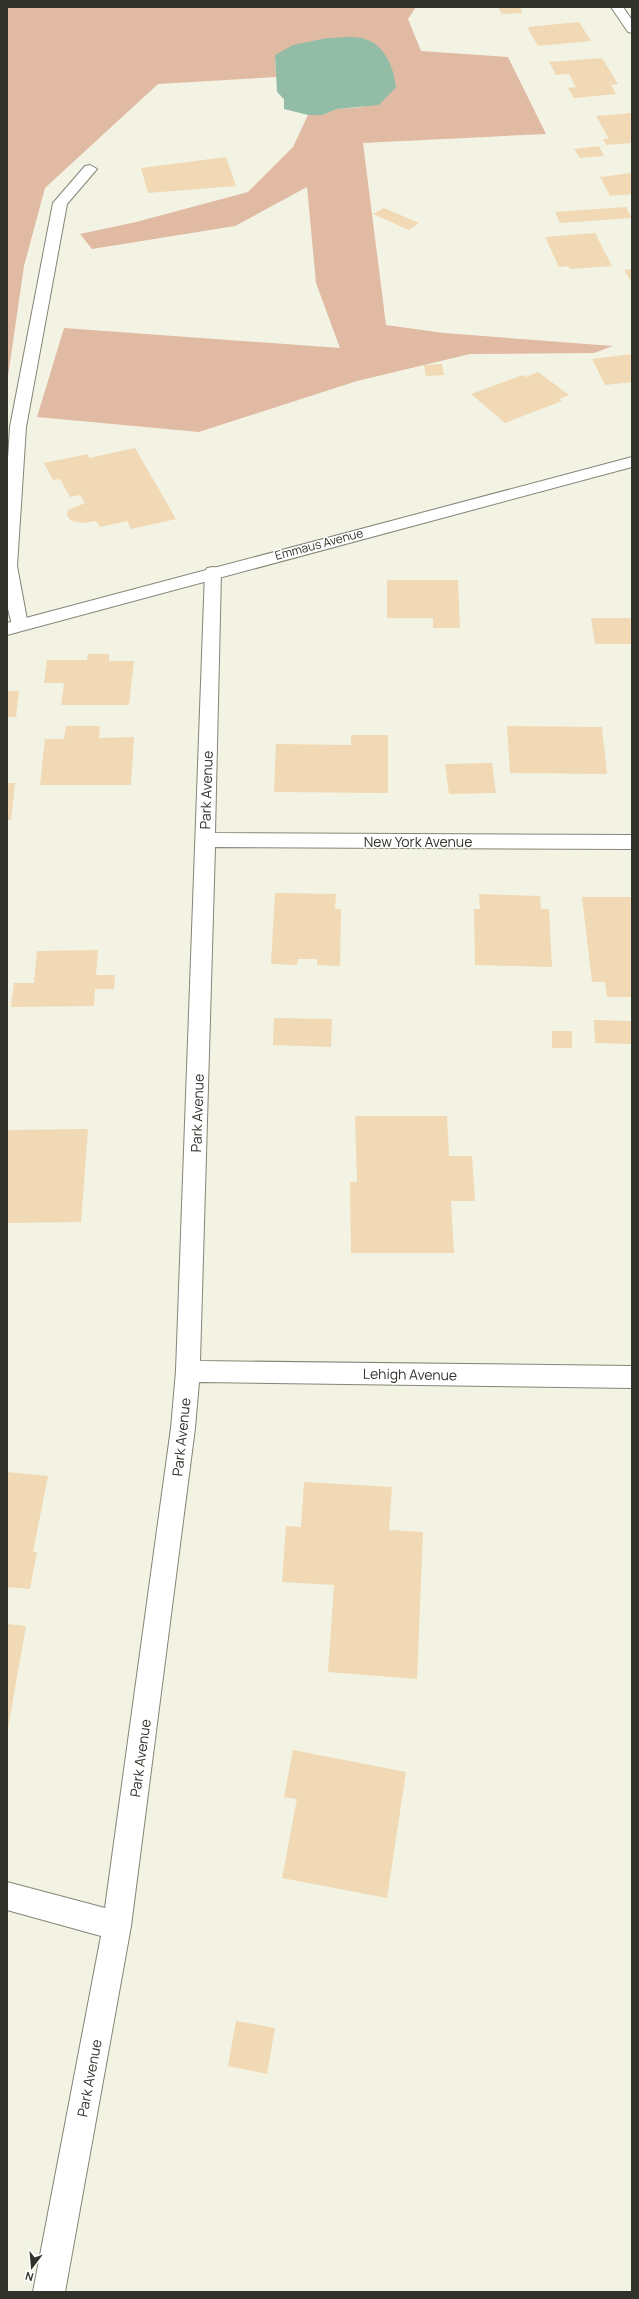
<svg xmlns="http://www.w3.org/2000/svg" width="639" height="2299" viewBox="0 0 639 2299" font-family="Manrope,sans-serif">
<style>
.forest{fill:#e1baa4}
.water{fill:#92bca6}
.building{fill:#f0d9b4}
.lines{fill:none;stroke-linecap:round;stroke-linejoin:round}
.lane-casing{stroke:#858477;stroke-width:2}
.street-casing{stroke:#858477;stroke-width:2}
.secondary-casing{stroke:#858477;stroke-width:2}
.lane{fill:#fff;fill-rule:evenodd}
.street{fill:#fff;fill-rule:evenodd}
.secondary{fill:#fff;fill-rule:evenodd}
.labels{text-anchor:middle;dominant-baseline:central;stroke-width:3;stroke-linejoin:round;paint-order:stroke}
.far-street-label{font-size:12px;fill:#32322c;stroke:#fff}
.street-label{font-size:14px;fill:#32322c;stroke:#fff}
</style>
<rect width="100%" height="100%" fill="#f3f3e3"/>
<path class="forest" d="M7,7h409l-8,12 13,32 87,6 38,77 -183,9 23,182 58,8 169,13 -19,7 -124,1 -113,27 -158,51 -162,-15 27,-89 276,20 -24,-65 -9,-96 -72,39 -143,23 -12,-15 56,-12 112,-30 45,-45 15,-32h15l14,-6 27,-2 -89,-52 1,22 -118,7 -113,104 -21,78 -17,117z"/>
<path class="water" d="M327,38c11,0 28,-3 38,1 20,6 29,29 31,48l-17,18 -42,4 -14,6h-15l-24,-6v-10l-7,-7 -2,-37 18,-10z"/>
<path class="building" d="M498,7h22l3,6 -21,1z
M579,22l12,19 -53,5 -11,-19z
M602,58l16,26 -7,1 5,9 -42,4 -6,-10 8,-1 -7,-13 -13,1 -7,-13z
M632,113v30l-26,2 -3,-6h6l-13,-23z
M599,146l5,10 -24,2 -6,-9z
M226,157l10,29 -88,7 -7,-25z
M632,173v21l-22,2 -10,-19z
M626,207l6,11 -72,5 -5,-11z
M384,208l35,15 -10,7 -36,-16z
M595,233l17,33 -42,3 -2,-3 -9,1 -14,-30z
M632,269v11h-2l-6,-10z
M632,354v28l-27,3 -13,-26z
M442,364l2,11 -18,1 -2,-11z
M538,372l31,23 -10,4 3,2 -57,22 -34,-29 52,-19 3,2z
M135,448l41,71 -45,10 -4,-8 -27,6 -4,-6 -14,2 -12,-3 -3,-5 1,-5 17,-7 -5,-8 -10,2 -10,-18 -7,1 -9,-17 44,-9 1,4z
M387,580h71l2,48h-27v-10h-46z
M591,618h41v26h-37z
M88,654h21v7h25l-5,44h-68l3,-22h-20l3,-23h40z
M7,691h12l-3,26h-9z
M66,726h34l-1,12 35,-1 -3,48h-91l5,-46h19z
M507,726l95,1 5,47 -97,-1z
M351,735h37v58l-114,-1 2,-48 75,1z
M492,763l4,30 -47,1 -4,-30z
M7,783h8l-4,37h-4z
M275,893l61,1 -1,15h6l-1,57 -23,-1v-6h-19l-1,6 -26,-1z
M479,894l61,2 1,13h8l3,58 -77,-2 -1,-56h6z
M582,897h50v100h-25l-2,-15h-13z
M98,950l-2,25h19l-1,14h-19l-1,17 -83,1 3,-24h20l3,-32z
M274,1018l58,1 -1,28 -58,-2z
M594,1020l38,1v23l-37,-1z
M552,1031h20v17h-20z
M355,1116h92l2,40h23l3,45h-24l3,52h-103l-1,-71h7z
M88,1129l-7,93 -74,1v-93z
M7,1472l41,4 -15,76h4l-7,37 -23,-2z
M304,1482l88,5 -3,43 34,2 -6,147 -89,-7 6,-87 -52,-3 4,-56 15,1z
M7,1624l19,2 -18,102h-1z
M293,1750l113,22 -19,126 -105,-20 15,-79 -13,-2z
M236,2021l39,7 -8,46 -39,-8z"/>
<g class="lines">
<defs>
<path id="lane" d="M90,165l7,4 -30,35 -41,223 -9,139 11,59 -3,4h-12l-6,-24v-131l3,-47 43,-224 32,-37z"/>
<path id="street" d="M611,7h12l9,13v13l-4,-1z
M213,567l6,1 2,4 -6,261 417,2v14l-417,-2 -15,514 432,5v22l-433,-6 -4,46 -64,498 -66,366h-32l68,-356 -94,-26v-28l98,26 66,-480 5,-57 29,-799 2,-4z"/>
<path id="secondary" d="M632,457v10l-625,168v-12z"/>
</defs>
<use href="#lane" class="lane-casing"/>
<use href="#street" class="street-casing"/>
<use href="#secondary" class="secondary-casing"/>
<use href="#lane" class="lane"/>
<use href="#street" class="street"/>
<use href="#secondary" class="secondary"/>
</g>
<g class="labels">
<g class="far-street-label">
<text transform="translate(319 544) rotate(-15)">Emmaus Avenue</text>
</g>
<g class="street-label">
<text transform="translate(206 790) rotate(-88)">Park Avenue</text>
<text x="418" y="841">New York Avenue</text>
<text transform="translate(197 1113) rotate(-88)">Park Avenue</text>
<text transform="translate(410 1374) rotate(1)">Lehigh Avenue</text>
<text transform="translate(181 1437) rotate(-84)">Park Avenue</text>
<text transform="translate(140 1758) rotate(-82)">Park Avenue</text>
<text transform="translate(89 2078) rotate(-79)">Park Avenue</text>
</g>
</g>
<rect width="639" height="2299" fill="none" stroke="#32322c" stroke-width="16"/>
<g transform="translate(32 2267) rotate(196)" stroke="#ffffff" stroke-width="3" paint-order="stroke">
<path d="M0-3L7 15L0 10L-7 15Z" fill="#32322c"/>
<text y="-6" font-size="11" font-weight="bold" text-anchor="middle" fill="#32322c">N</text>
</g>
</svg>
